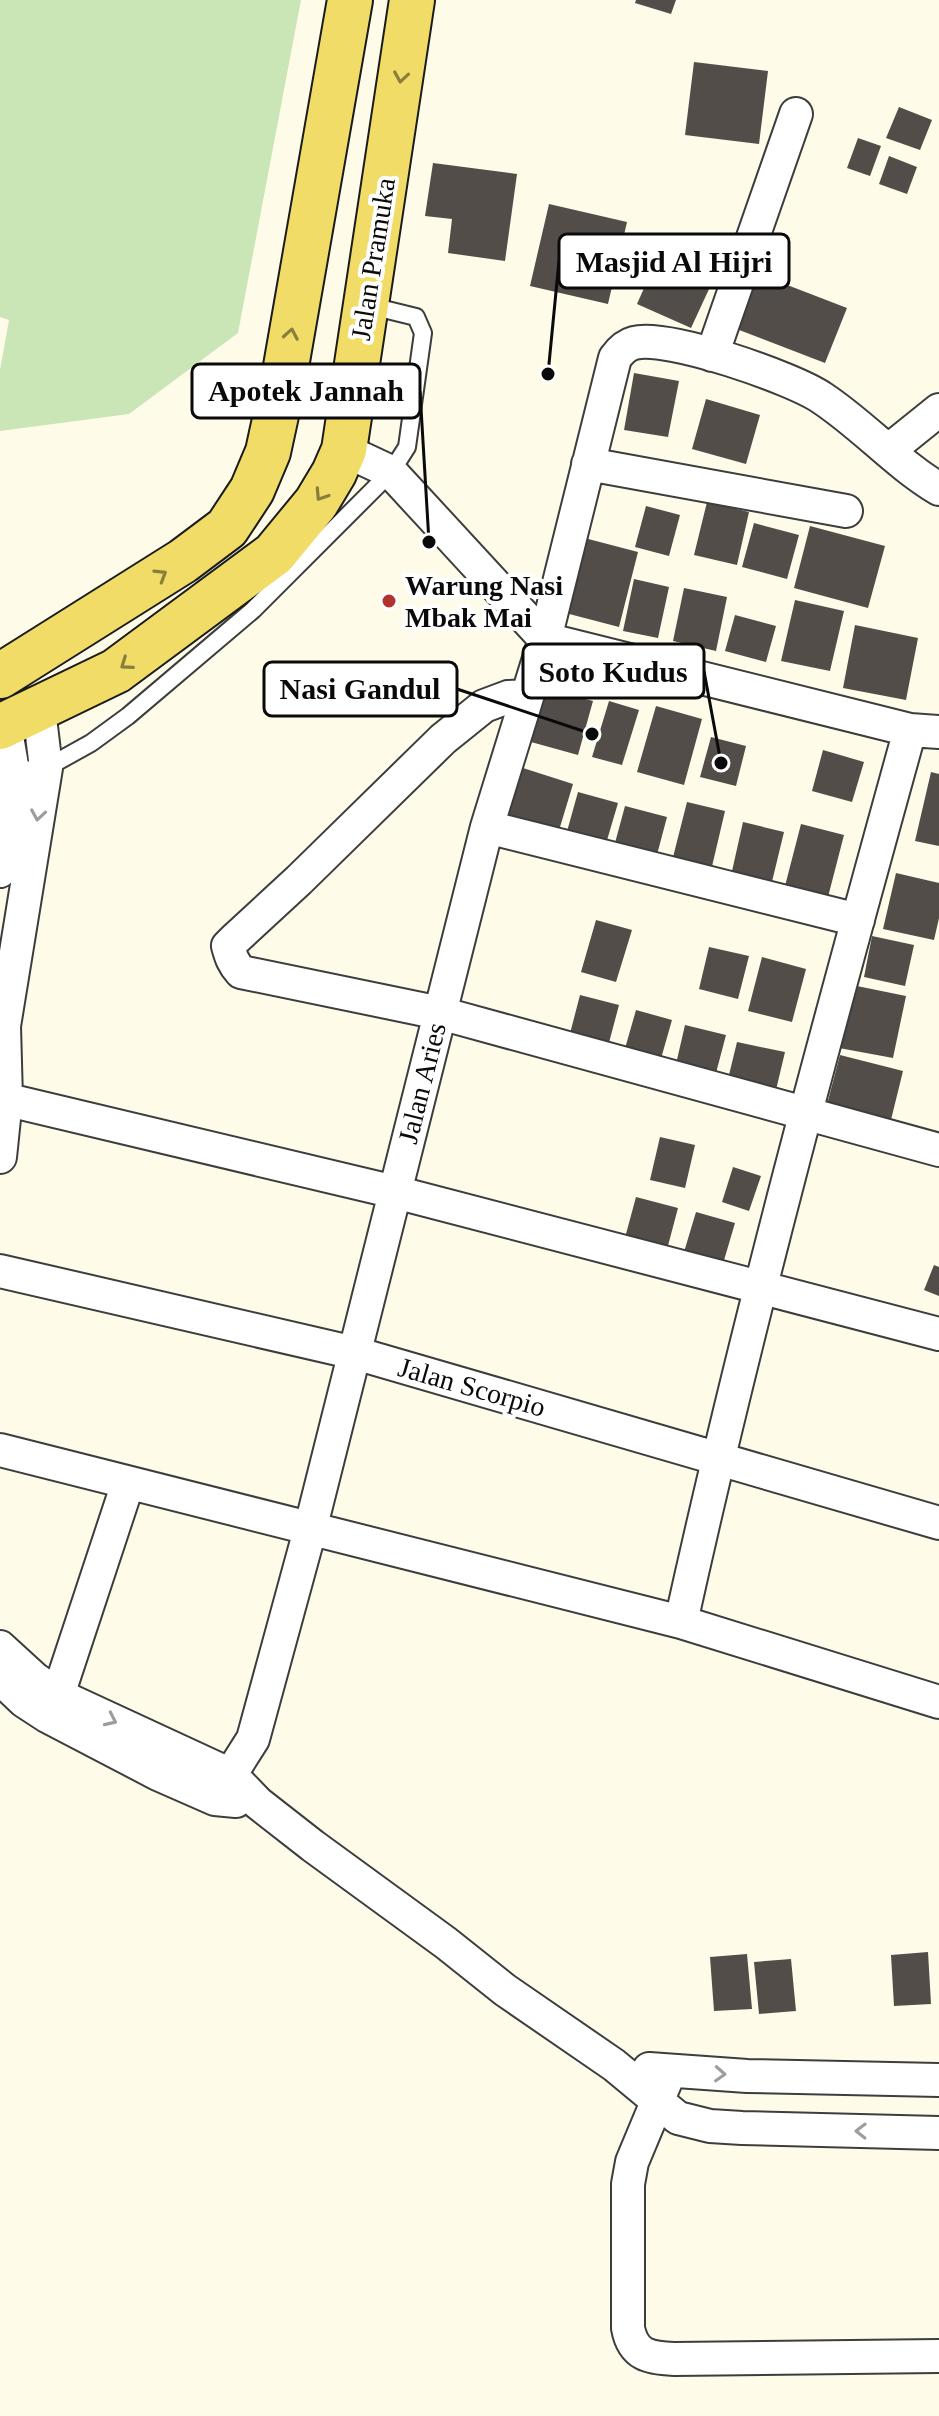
<svg xmlns="http://www.w3.org/2000/svg" width="939" height="2416" viewBox="0 0 939 2416" font-family="Georgia,serif">
<style>
.green{fill:#cae5b6}
.building{fill:#524d48}
.lines{fill:none;stroke-linecap:round;stroke-linejoin:round}
.lane-casing{stroke:#3d3d3d;stroke-width:20}
.street-casing{stroke:#3d3d3d;stroke-width:36}
.primary-casing{stroke:#1b1b1b;stroke-width:48}
.lane{stroke:#fff;stroke-width:16}
.street{stroke:#fff;stroke-width:32}
.primary{stroke:#f0dc67;stroke-width:44}
.oneway{stroke:#887e3d}
.oneway2{stroke:#9d9d9d}
.poi-dot{fill:#b0332c;stroke:#fff;stroke-width:3}
.labels{text-anchor:middle;dominant-baseline:central;stroke-width:8;stroke-linejoin:round;paint-order:stroke}
.street-label{font-size:28px;fill:#0a0a0a;stroke:#fff}
.poi-label{font-size:28px;font-weight:bold;fill:#0a0a0a;stroke:#fff;text-anchor:start}
.leader{fill:none;stroke:#0a0a0a;stroke-width:3}
.callout-dot{fill:#0a0a0a;stroke:#fff;stroke-width:3}
.callout{fill:#fff;stroke:#0a0a0a;stroke-width:3}
.callout-label{font-size:30px;text-anchor:middle;font-weight:bold;fill:#0a0a0a}
</style>
<rect width="100%" height="100%" fill="#fefce9"/>
<path class="green" d="M0,0h301l-63,333 -109,81 -129,17v-61l9,-50 -9,-3z"/>
<path class="building" d="M636,0h40l-5,14 -36,-11z
M694,62l74,9 -9,73 -74,-9z
M899,107l33,13 -12,30 -34,-12z
M858,138l23,8 -11,30 -23,-8z
M889,156l28,11 -10,27 -28,-10z
M433,163l84,11 -12,87 -57,-8 4,-34 -27,-3z
M549,204l78,18 -19,82 -78,-18z
M667,236l55,25 -31,67 -54,-24z
M756,273l91,35 -22,55 -91,-35z
M634,373l45,8 -11,56 -44,-7z
M706,399l54,16 -14,49 -54,-15z
M707,502l42,10 -12,53 -43,-10z
M646,506l34,9 -11,41 -34,-9z
M754,523l45,12 -12,44 -45,-12z
M810,526l75,20 -17,62 -74,-20z
M573,535l65,17 -19,75 -65,-17z
M634,579l35,8 -11,51 -35,-7z
M684,588l43,9 -11,54 -43,-10z
M795,600l49,11 -14,60 -49,-10z
M735,615l41,11 -10,36 -41,-11z
M855,625l63,13 -12,62 -63,-12z
M545,688l48,13 -15,54 -47,-13z
M609,701l30,9 -17,55 -30,-8z
M656,706l46,13 -18,66 -47,-13z
M711,737l35,9 -10,40 -36,-9z
M823,750l41,12 -12,40 -40,-11z
M523,768l50,16 -16,53 -51,-15z
M931,772l8,2v72l-24,-5z
M578,792l40,11 -13,44 -39,-12z
M687,802l38,9 -15,64 -39,-10z
M625,806l42,11 -13,49 -42,-12z
M743,822l41,10 -14,58 -40,-10z
M801,824l43,11 -16,62 -43,-11z
M896,873l43,10v35l-5,22 -51,-11z
M596,920l36,10 -16,52 -35,-10z
M872,936l42,9 -9,41 -41,-9z
M709,947l40,9 -11,43 -39,-10z
M762,957l44,12 -14,53 -44,-11z
M852,985l54,11 -13,62 -54,-10z
M580,995l39,10 -13,49 -39,-9z
M636,1010l36,10 -12,42 -36,-10z
M685,1025l41,10 -10,38 -40,-9z
M737,1042l48,10 -9,38 -48,-11z
M840,1055l63,16 -14,57 -64,-16z
M660,1137l35,8 -10,43 -35,-8z
M733,1167l28,9 -12,35 -27,-9z
M636,1197l42,11 -13,49 -42,-12z
M696,1212l39,11 -15,51 -39,-12z
M934,1265l5,2v29l-15,-6z
M928,1952l3,52 -37,2 -3,-51z
M747,1954l5,55 -38,2 -4,-54z
M791,1959l5,52 -37,3 -5,-52z"/>
<g class="lines">
<defs>
<path id="lane" d="M13,771l33,-3 45,-25 37,-27 125,-106 138,-138 16,-25 16,-114 -7,-16 -49,-12"/>
<path id="street" d="M712,355l84,-241
M344,450l47,22 154,167 365,91 29,2
M888,451l51,-41
M588,464l258,47
M527,696l-19,1 -24,9 -41,33 -144,141 -65,60 -6,6c3,11 5,17 13,26l199,41 499,137
M487,827l371,93
M0,871l13,-100 -8,-46
M0,1098l395,94 544,142
M0,1157l6,-58 -2,-73 42,-258 -7,-58
M0,1271l355,82 584,170
M0,1450l681,172 258,80
M681,1622c66,-299 147,-596 229,-892
M0,1647l35,32 23,16 173,80 27,28 55,43 133,97 59,47 109,75 64,53 32,8 32,2 197,5
M0,1678l24,23 23,15 111,58 57,25 21,2
M48,1714l10,-19 70,-212
M215,1799l38,-60 57,-209 177,-703 58,-188 70,-281c5,-7 11,-13 19,-15 33,-9 159,35 188,55 41,27 75,66 117,91
M649,2069l98,7 192,4
M670,2071l-38,91 -4,22v144c5,27 21,30 46,31l265,-3"/>
<path id="primary" d="M0,676l183,-115 44,-33 25,-38 16,-38 16,-74 66,-378
M0,727l116,-56 158,-117 42,-51 18,-30 10,-23 68,-450"/>
</defs>
<use href="#lane" class="lane-casing"/>
<use href="#street" class="street-casing"/>
<use href="#primary" class="primary-casing"/>
<use href="#lane" class="lane"/>
<use href="#street" class="street"/>
<use href="#primary" class="primary"/>
</g>
<defs><path id="oneway-chevron" d="M-2-3.5L2.5 0L-2 3.5" fill="none" stroke-width="1.6" stroke-linecap="round" stroke-linejoin="round" transform="scale(2)"/></defs>
<g class="oneway">
<use href="#oneway-chevron" transform="translate(401 77) rotate(99)"/>
<use href="#oneway-chevron" transform="translate(291 334) rotate(-80)"/>
<use href="#oneway-chevron" transform="translate(321 495) rotate(123)"/>
<use href="#oneway-chevron" transform="translate(161 575) rotate(-32)"/>
<use href="#oneway-chevron" transform="translate(126 664) rotate(145)"/>
</g>
<g class="oneway2">
<use href="#oneway-chevron" transform="translate(38 815) rotate(99)"/>
<use href="#oneway-chevron" transform="translate(111 1720) rotate(25)"/>
<use href="#oneway-chevron" transform="translate(720 2074) rotate(3)"/>
<use href="#oneway-chevron" transform="translate(861 2131) rotate(-179)"/>
</g>
<circle class="poi-dot" cx="389" cy="601" r="8"/>
<g class="labels">
<g class="street-label">
<text transform="translate(373 259) rotate(-81)">Jalan Pramuka</text>
<text transform="translate(422 1083) rotate(-76)">Jalan Aries</text>
<text transform="translate(472 1387) rotate(16)">Jalan Scorpio</text>
</g>
<g class="poi-label">
<text x="405" y="585">Warung Nasi<tspan x="405" dy="32">Mbak Mai</tspan></text>
</g>
</g>
<path class="leader" d="M548 374L559 261M429 542L420 391M721 763L704 671M592 734L457 689"/>
<g class="callout-dot">
<circle cx="548" cy="374" r="8"/>
<circle cx="429" cy="542" r="8"/>
<circle cx="721" cy="763" r="8"/>
<circle cx="592" cy="734" r="8"/>
</g>
<g class="callout">
<rect x="559" y="234" width="230" height="54" rx="8"/>
<rect x="192" y="364" width="228" height="54" rx="8"/>
<rect x="523" y="644" width="181" height="54" rx="8"/>
<rect x="264" y="662" width="193" height="54" rx="8"/>
</g>
<g class="callout-label">
<text x="674" y="272">Masjid Al Hijri</text>
<text x="306" y="401">Apotek Jannah</text>
<text x="613" y="682">Soto Kudus</text>
<text x="360" y="699">Nasi Gandul</text>
</g>
</svg>
